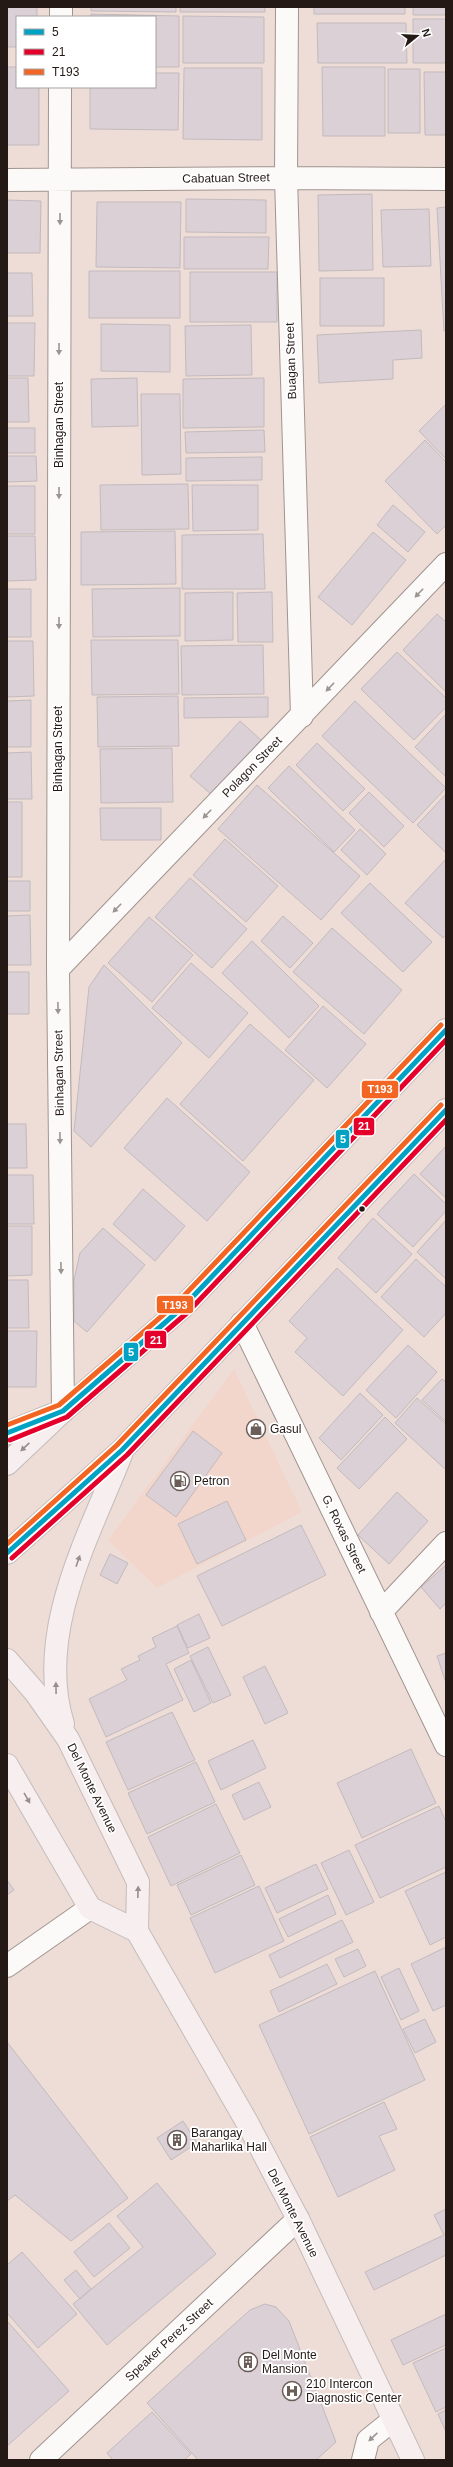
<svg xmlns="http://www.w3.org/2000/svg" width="453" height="2467" viewBox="0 0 453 2467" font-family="Helvetica,sans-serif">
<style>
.built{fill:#f3d6cb}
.building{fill:#dad0d6;stroke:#c3babd}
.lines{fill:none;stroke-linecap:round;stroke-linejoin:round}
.minor-casing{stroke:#a0948f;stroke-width:24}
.major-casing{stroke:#c4bcb9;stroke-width:24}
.minor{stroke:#fcfaf9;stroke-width:22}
.major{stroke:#f6eeef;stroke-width:22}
.bus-1-casing{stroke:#fff;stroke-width:8}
.bus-2-casing{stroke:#fff;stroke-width:8}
.bus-3-casing{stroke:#fff;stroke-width:8}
.bus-1{stroke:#02a2c5;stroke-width:5}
.bus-2{stroke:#e4002b;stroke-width:5}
.bus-3{stroke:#f26522;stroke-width:5}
.oneway{fill:#9b9592}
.oneway2{fill:#988e8d}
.bus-dot{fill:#241915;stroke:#fff;stroke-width:1.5}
.labels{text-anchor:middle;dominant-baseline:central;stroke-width:3.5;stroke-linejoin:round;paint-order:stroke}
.street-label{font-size:12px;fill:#241915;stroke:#fff}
.poi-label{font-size:12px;fill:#241915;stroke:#fff;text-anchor:start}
.line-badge{stroke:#fff;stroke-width:1.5}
.badge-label{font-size:11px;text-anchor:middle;font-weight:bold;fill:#fff}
</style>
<rect width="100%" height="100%" fill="#eeddd7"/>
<path class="built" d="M234,1369l68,143 -145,76 -49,-48z"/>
<path class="building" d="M7,7h30v10h-20v30h-10z
M91,7h85v5l-85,-1z
M180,7h85v5h-85z
M314,7h91v7h-91z
M413,7h33v8h-33z
M91,14l88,2v51h-24v-50h-64z
M183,16l81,1v46h-81z
M413,19h33v44h-33z
M317,23h89l1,40h-89z
M7,67h10v20h22v58h-32z
M322,67h63v69h-62z
M184,68h78v72l-79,-1z
M388,69h32v64h-32z
M424,72h22v63h-21z
M155,73h24l-1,57 -88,-1v-42h65z
M372,194l1,76 -54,1 -1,-76z
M186,199l80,1v33l-80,-1z
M7,200l34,1 -1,52h-33z
M97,202h84l-1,66 -84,-1z
M446,207v123l-2,1 -7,-123z
M429,209l2,57 -48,1 -2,-57z
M184,237h85l-1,32h-84z
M89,271h91v47h-91z
M190,272h87v50h-87z
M7,273h25l1,43h-26z
M320,278h64v48h-64z
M7,323h28l-1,53h-27z
M101,324l69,1v47l-69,-1z
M251,325l1,50 -66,1 -1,-50z
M421,330l1,28 -29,2v19l-74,4 -2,-48z
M7,378h21l1,44h-22z
M137,378l1,48 -46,1 -1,-48z
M264,378v49l-81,1v-49z
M141,394h39l1,80 -39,1z
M446,404v55l-27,-28z
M7,428h28v25h-28z
M264,430l1,22 -79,1 -1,-21z
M425,440l21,22v63l-9,9 -52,-53z
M7,456h29l1,25 -30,1z
M262,457v23l-76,1v-23z
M188,484l1,45 -88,1 -1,-45z
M192,485h66v45l-65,1z
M7,486h28v48h-28z
M393,505l32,27 -17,20 -31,-27z
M175,531l1,53 -95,1v-53z
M373,532l33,28 -54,65 -34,-28z
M263,534l2,55h-83v-54z
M7,536h28l1,44 -29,1z
M180,588v48l-87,1 -1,-48z
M7,589h24v48h-24z
M233,592v48l-48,1v-48z
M272,592l1,50h-35l-1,-49z
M437,614l9,8v70l-43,-42z
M91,640h87l1,54 -87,1z
M7,641h26l1,55 -27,1z
M263,645l1,49 -82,1 -1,-49z
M397,652l49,46v9l-32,33 -53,-51z
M178,696l1,50 -81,1 -1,-50z
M268,697v20l-84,1v-20z
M31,700v47h-24v-46z
M355,701l91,87 -33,35 -91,-87z
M446,714v63l-31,-30z
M240,721l21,19 -49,55 -22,-19z
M317,743l48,46 -22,22 -47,-46z
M172,748l1,54 -72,1 -1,-54z
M31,752l1,47h-25v-46z
M289,766l66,64 -21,22 -66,-64z
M257,785l103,91 -39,44 -103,-91z
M369,792l35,34 -20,21 -35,-34z
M446,794v59l-29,-28z
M7,802h15v75h-15z
M100,808h61v32h-60z
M360,829l26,25 -19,21 -26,-25z
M225,839l53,47 -32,36 -53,-47z
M446,859v76l-3,3 -38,-35z
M190,878l57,51 -35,39 -57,-51z
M7,881h23v30h-23z
M370,883l62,59 -29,30 -62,-59z
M30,915l1,50h-24v-49z
M283,916l30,27 -23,25 -29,-27z
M149,917l44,38 -41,47 -44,-39z
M332,928l70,62 -38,44 -71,-62z
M252,941l67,65 -30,32 -67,-65z
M191,963l57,50 -39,45 -57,-50z
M104,965l78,78 -91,104 -17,-16 15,-144z
M7,972h22v42h-22z
M323,1006l43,38 -39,44 -42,-38z
M250,1024l64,56 -71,81 -63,-57z
M167,1098l83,74 -43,49 -83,-73z
M7,1124h19l1,44h-20z
M446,1146v52l-26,-24z
M414,1174l32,30v7l-33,36 -36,-33z
M7,1175h26l1,49h-27z
M143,1189l42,37 -30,35 -42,-37z
M373,1218l39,36 -36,39 -38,-35z
M446,1220v59l-29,-27z
M7,1226h25v49l-25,1z
M103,1228l42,37 -58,67 -13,-11v-41l6,-27z
M416,1259l30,28v26l-22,24 -43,-40z
M337,1268l66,62 -60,66 -48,-44 12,-14 -18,-17z
M7,1280h21l1,48h-22z
M7,1331h30l-1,56h-29z
M408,1345l29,27 -41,46 -30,-28z
M442,1379l4,3v40l-24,-22z
M360,1393l23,22 -42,45 -22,-22z
M417,1398l29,26v46l-51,-47z
M385,1417l22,22 -48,50 -22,-21z
M193,1431l29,22 -46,64 -30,-22z
M397,1492l31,29 -39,43 -31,-29z
M227,1501l19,39 -49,24 -19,-40z
M301,1525l25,50 -104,51 -25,-50z
M110,1554l18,9 -11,21 -17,-9z
M446,1565v38l-6,6 -19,-22z
M199,1614l11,24 -22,10 -11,-23z
M177,1626l12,27 -23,11 17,36 -77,37 -17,-38 38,-19 -6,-11 19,-9 -2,-4 18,-9 -4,-9z
M208,1647l23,48 -18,8 -23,-47z
M446,1653v30l-9,-27z
M191,1660l20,43 -17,9 -20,-43z
M265,1666l23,47 -23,11 -22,-47z
M172,1712l23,48 -67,30 -22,-48z
M253,1740l13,28 -45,22 -13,-29z
M411,1749l25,54 -74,35 -25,-55z
M196,1762l19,40 -68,32 -19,-41z
M259,1782l12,25 -27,13 -12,-25z
M216,1804l24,49 -69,33 -23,-49z
M439,1806l7,16v45l-66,31 -25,-53z
M349,1850l25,52 -28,13 -25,-52z
M241,1855l14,30 -64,30 -14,-30z
M316,1864l12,25 -51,24 -12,-25z
M446,1872v65l-16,8 -25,-54z
M7,1880l7,10 -7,5z
M259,1886l25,55 -69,32 -25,-55z
M328,1895l8,19 -48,23 -9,-18z
M342,1920l11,22 -73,36 -11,-23z
M446,1947v58l-13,6 -22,-47z
M358,1949l8,17 -22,11 -9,-18z
M327,1964l10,20 -58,28 -9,-21z
M399,1968l20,43 -18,9 -20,-43z
M375,1971l50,109 -116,54 -50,-109z
M425,2019l11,23 -21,11 -12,-24z
M7,2042l121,156 -57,43 -56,-46 -8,6z
M384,2102l13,27 -18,7 16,34 -57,27 -28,-60z
M183,2121l14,22 -26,17 -14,-22z
M157,2183l59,71 -109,91 -34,-41 70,-57 -26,-31z
M446,2209v46l-72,35 -9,-18 79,-37 -10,-20z
M109,2223l21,25 -36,29 -20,-25z
M22,2252l55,62 -39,34 -31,-35v-48z
M76,2270l15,19 -11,10 -16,-19z
M265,2304l11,3 13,14 47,121 -20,18h-118l-51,-57 103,-93z
M446,2314v31l-43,20 -12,-25z
M7,2321l62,70 -62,55z
M446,2348v59l-10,5 -23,-49z
M446,2410v22l-8,-18z
M152,2412l39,42 -7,6h-71l-6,-7z"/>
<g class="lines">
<defs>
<path id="minor" d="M287,7l-1,171 16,538
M61,17v-10
M60,87l-2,882 5,442
M7,180l279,-2 160,1
M58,969l388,-405
M242,1323l204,422
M381,1612l65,-69
M7,1966l83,-58
M41,2460l257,-241
M363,2460l5,-20 25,-20"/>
<path id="major" d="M7,1433l45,-18
M7,1464l56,-53 120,-104 263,-277
M7,1553l115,-103 324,-340
M7,1660l28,32 33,47 70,143 -1,49 111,193 50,95 115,241
M63,1724c-28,-91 25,-186 58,-269
M7,1765l83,143 47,23"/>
</defs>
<use href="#minor" class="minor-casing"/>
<use href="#major" class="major-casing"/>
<use href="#minor" class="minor"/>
<use href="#major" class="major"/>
<defs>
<path id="bus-1" d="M7,1433l56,-22 120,-104 263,-277
M7,1553l115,-103 324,-340"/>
<path id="bus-2" d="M10,1440l57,-23 121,-105 258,-272
M12,1558l115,-103 319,-335"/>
<path id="bus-3" d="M7,1425l52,-20 119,-103 263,-277
M7,1544l110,-99 324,-340"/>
</defs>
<use href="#bus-1" class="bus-1-casing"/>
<use href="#bus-2" class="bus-2-casing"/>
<use href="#bus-3" class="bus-3-casing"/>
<use href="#bus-1" class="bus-1"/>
<use href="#bus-2" class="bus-2"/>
<use href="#bus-3" class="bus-3"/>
</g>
<defs><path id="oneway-solid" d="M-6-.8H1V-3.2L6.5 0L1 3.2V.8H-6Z"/></defs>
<g class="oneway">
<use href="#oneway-solid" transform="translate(60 219) rotate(90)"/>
<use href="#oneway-solid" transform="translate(59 349) rotate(90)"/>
<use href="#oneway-solid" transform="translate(59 493) rotate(90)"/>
<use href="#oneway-solid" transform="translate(419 593) rotate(134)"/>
<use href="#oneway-solid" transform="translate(59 623) rotate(90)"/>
<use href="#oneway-solid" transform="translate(330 687) rotate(134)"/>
<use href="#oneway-solid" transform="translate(207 814) rotate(134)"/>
<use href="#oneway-solid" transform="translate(117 908) rotate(134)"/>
<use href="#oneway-solid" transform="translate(58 1008) rotate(89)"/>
<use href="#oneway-solid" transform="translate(60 1138) rotate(89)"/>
<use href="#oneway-solid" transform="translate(61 1268) rotate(89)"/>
<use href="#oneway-solid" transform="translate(373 2437) rotate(137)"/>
</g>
<g class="oneway2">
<use href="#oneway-solid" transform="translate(25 1447) rotate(137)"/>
<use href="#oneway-solid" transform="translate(78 1561) rotate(-71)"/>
<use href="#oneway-solid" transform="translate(56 1688) rotate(-91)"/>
<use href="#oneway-solid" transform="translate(27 1798) rotate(60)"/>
<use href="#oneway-solid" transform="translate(138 1892) rotate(-88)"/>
</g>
<defs>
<symbol id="shop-ring" viewBox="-11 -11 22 22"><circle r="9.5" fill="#fff" stroke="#6b5e59" stroke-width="1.5"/><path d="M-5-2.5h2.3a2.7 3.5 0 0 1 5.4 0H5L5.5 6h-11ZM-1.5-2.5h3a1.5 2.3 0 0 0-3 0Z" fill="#6b5e59"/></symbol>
<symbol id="fuel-ring" viewBox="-11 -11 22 22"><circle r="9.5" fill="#fff" stroke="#6b5e59" stroke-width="1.5"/><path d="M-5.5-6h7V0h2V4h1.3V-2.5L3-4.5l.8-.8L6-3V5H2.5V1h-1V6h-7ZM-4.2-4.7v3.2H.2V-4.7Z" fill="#6b5e59"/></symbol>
<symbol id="building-ring" viewBox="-11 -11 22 22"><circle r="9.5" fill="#fff" stroke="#6b5e59" stroke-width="1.5"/><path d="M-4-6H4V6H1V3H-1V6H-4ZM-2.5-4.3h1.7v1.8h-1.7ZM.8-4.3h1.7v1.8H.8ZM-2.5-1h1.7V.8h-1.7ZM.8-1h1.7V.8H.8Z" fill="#6b5e59"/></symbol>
<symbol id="hospital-ring" viewBox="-11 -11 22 22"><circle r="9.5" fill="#fff" stroke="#6b5e59" stroke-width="1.5"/><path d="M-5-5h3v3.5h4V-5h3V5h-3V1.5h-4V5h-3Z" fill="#6b5e59"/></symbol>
</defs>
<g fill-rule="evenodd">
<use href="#shop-ring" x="245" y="1418" width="22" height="22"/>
<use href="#fuel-ring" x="169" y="1470" width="22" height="22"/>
<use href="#building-ring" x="166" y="2129" width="22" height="22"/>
<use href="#building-ring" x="237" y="2351" width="22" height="22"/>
<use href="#hospital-ring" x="281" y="2380" width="22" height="22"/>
</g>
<circle class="bus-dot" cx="362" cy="1209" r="3.5"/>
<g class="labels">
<g class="street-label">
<text transform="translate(226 178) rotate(-1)">Cabatuan Street</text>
<text transform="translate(291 361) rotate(-92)">Buagan Street</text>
<text transform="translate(59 425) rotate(-90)">Binhagan Street</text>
<text transform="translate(58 749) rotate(-90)">Binhagan Street</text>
<text transform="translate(252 767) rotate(-46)">Polagon Street</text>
<text transform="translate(59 1073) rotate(-91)">Binhagan Street</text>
<text transform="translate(344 1534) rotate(64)">G. Roxas Street</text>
<text transform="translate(92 1788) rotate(64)">Del Monte Avenue</text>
<text transform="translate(293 2213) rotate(63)">Del Monte Avenue</text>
<text transform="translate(169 2340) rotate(-43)">Speaker Perez Street</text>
</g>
<g class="poi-label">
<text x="270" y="1429">Gasul</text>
<text x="194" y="1481">Petron</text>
<text x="191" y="2133">Barangay<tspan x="191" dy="14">Maharlika Hall</tspan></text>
<text x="262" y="2355">Del Monte<tspan x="262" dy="14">Mansion</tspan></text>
<text x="306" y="2384">210 Intercon<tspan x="306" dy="14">Diagnostic Center</tspan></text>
</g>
</g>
<g class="line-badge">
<rect x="361" y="1080" width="38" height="19" rx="4" fill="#f26522"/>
<rect x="353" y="1117" width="22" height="19" rx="4" fill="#e4002b"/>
<rect x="335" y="1129" width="15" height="20" rx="4" fill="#02a2c5"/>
<rect x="156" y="1295" width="38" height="19" rx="4" fill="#f26522"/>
<rect x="144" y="1330" width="23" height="19" rx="4" fill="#e4002b"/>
<rect x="123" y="1342" width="16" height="20" rx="4" fill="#02a2c5"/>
</g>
<g class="badge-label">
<text x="380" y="1093">T193</text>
<text x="364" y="1130">21</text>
<text x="343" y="1143">5</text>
<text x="175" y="1309">T193</text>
<text x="156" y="1344">21</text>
<text x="131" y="1356">5</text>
</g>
<rect width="453" height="2467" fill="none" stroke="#241915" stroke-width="16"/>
<rect x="16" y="16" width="140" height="72" fill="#ffffff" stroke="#a7a3a1"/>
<rect x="24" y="29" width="20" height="6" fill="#02a2c5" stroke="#a7a3a1"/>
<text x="52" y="36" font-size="12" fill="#241915">5</text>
<rect x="24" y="49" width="20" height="6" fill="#e4002b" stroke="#a7a3a1"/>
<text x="52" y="56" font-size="12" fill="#241915">21</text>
<rect x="24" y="69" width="20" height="6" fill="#f26522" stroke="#a7a3a1"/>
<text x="52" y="76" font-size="12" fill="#241915">T193</text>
<g transform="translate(417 36) rotate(72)" stroke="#ffffff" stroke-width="3" paint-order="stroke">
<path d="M0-3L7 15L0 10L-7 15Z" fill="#241915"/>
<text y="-6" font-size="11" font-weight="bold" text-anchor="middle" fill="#241915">N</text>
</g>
</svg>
